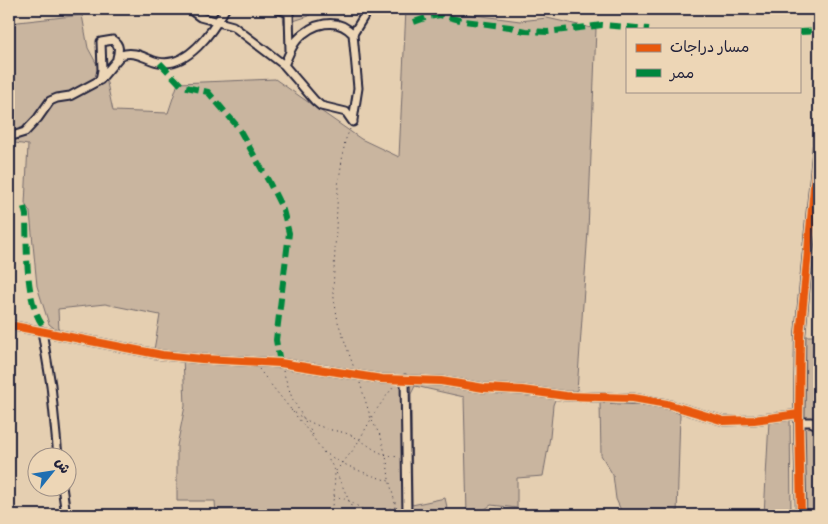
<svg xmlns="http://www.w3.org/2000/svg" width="828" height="524" viewBox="0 0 828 524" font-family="Sriracha,'Playpen Sans Arabic',sans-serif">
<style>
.green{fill:#c9b59f;stroke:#766c6d}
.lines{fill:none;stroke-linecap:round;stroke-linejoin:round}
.minor-casing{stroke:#22223b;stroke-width:11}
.tertiary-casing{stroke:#22223b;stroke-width:12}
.path{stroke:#22223b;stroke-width:1;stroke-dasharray:1 4;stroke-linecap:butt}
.minor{stroke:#edd6b6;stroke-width:7}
.tertiary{stroke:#edd6b6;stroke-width:9}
.quiet{stroke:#00873e;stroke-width:6;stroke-dasharray:12 6;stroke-linecap:butt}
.cycleway-casing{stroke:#edd6b6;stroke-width:11}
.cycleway{stroke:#e8590c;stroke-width:8}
</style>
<rect width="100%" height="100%" fill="#e5cfb1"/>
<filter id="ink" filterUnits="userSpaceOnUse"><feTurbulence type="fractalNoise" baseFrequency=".02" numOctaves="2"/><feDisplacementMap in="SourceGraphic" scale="10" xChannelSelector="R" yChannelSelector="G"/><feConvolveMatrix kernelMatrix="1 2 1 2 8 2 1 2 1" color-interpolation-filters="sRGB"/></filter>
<g filter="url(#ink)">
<path class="green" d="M282,9h30l-3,7 -25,8z
M406,9h52l1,4 61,8 27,-3 49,11 -8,202 -11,160 -19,1 -5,13 -3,32 -7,39 -26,2v30l-26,-3 -15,10h-9l-3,-118 -49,-11 -4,8 1,111 33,-7 2,9 -5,8h-226l-1,-14h-38v-55l8,-40 -2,-50 -29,-6 6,-35 -55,-11 -47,5 1,23 -10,-8 -12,-38 -7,-74 -5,-8 3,-59 -19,-3v-119l73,-8 6,33 19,35 6,28 55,2 10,-30 97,-4 86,60 38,18z
M819,204v75l-5,-1 -3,-2z
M806,336h13v179h-12l-2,-95z
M600,403l62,3 18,8 -3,101h-54l-7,-16 -3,-24 -12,-20z
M790,418l1,97h-27l5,-94z"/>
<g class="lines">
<defs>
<path id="minor" d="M189,9l11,8 33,9 51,39 31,36 6,5 25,6 7,10
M278,9l11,4 1,38
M353,34l13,-21 5,-4
M284,65c4,-8 7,-18 13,-25 15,-17 40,-24 56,-6l5,54 -5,32
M100,80l2,-10 -1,-28 12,-2c7,5 6,10 4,18
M9,137l16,-5 13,-14 12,-17 7,-3 13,-2 30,-16 21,-25c15,-5 24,4 37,7 29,7 55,-31 67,-53
M9,325l153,30 40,4 78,4 102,16 59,2 43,7 38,2 44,6 67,2 34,6 57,17 30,-1 45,-6
M42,331l9,54 7,71
M405,379l2,136
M799,422h12l8,4
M62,486l4,29"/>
<path id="tertiary" d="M801,515l-2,-96 1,-83 19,-202"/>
</defs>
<use href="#minor" class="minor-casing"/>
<use href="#tertiary" class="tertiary-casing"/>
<path class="path" d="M350,129l-5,12 -7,45 -5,106 5,30 16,46
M259,369c23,31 50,60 71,93 10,16 17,35 25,53
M283,371l9,27 21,37
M360,383l11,36 10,18 6,24 2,18 9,36
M291,410c11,8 21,14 34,18 7,3 16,3 23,6 23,9 24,21 52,23
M324,452c20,14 42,22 65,29
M334,496l14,4 23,15
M330,515l4,-19 1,-24 19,-23 23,-40 16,-22
M360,515l36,-8"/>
<use href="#minor" class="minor"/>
<use href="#tertiary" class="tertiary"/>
<path class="quiet" d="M414,22l14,-5 12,-2 24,6 46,6 15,4 23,1 54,-7 47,4
M799,32l20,-1
M160,63l22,23 26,6 30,35 31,55 14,28 6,23 -13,107 4,23
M24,207l2,8c1,29 -2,96 22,116"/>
<defs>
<path id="cycleway" d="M9,325l153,30 40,4 78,4 102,16 59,2 43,7 38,2 44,6 67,2 34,6 57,17 30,-1 45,-6
M801,515l-2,-96 1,-83 19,-202"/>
</defs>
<use href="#cycleway" class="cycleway-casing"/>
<use href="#cycleway" class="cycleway"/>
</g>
</g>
<rect width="828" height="524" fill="none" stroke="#edd6b6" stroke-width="30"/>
<rect x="15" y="15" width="798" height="494" fill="none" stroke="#22223b" stroke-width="2" filter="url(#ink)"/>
<rect x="626" y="28" width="175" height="65" fill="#edd6b6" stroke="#9c8e85"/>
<rect x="636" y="44" width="25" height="8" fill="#e8590c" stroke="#9c8e85"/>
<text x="670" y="52" font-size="15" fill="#22223b">مسار دراجات</text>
<rect x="636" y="69" width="25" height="8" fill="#00873e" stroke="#9c8e85"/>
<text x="670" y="78" font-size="15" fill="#22223b">ممر</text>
<g transform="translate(52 472) rotate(60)"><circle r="24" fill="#edd6b6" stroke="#9c8e85"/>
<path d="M0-4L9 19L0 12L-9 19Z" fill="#1f6fb2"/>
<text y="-8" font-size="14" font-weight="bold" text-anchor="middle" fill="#22223b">ش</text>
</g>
</svg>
